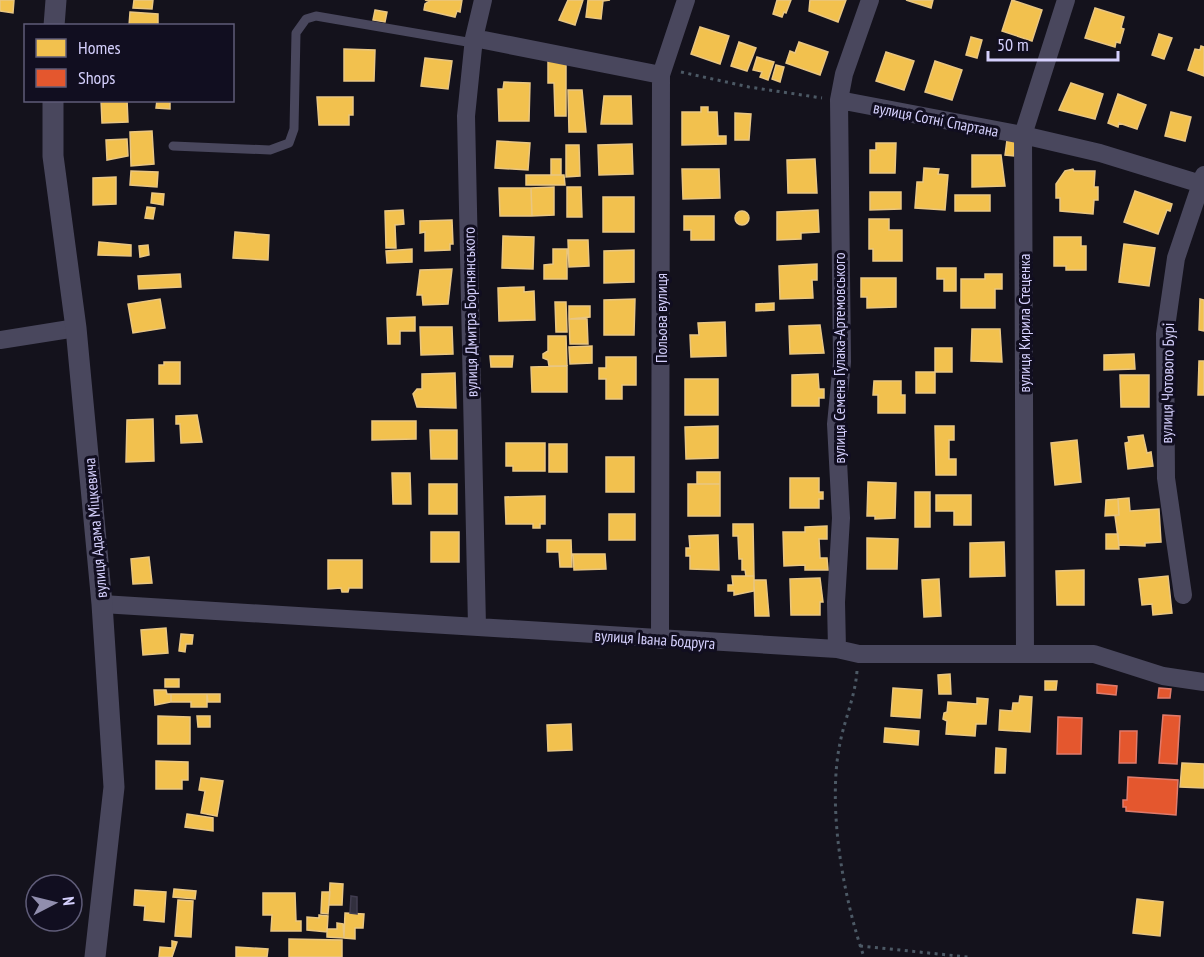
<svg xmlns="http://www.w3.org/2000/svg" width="1204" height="957" viewBox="0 0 1204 957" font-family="'PT Sans Narrow',sans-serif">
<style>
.homes{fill:#f2c14e;stroke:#e9c682;stroke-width:1.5}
.shops{fill:#e4572e;stroke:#e07b6c;stroke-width:1.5}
.building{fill:#32303e;stroke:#403c4f;stroke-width:1.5}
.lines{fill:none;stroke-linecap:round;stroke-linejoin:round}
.path{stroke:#4c5965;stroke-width:3;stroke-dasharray:3 4.5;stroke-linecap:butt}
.service{stroke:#49475d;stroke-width:9}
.minor{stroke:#49475d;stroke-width:18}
.tertiary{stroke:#49475d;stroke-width:21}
.labels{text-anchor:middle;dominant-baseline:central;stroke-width:6;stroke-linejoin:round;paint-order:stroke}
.street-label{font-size:16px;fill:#d5d0fd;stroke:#110e20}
</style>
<rect width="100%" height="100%" fill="#14121c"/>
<path class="homes" d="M0,0h14l-1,13 -13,-2z
M134,0h19l-1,9 -19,-1z
M462,0l-2,12 -3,-1 -2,6 -31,-7 1,-6 4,-3 -4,-1z
M568,0h15l-8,25 -16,-5z
M588,0h22l-7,1 -2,18 -15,-2z
M777,0h14l-5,13 -2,-1 -2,5 -9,-3z
M810,0h36l-8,22 -29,-11z
M906,0h27l-2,8z
M1012,0l30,10 -10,31 -30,-10z
M1095,8l29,9 -3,11 3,1 -4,14 -4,-1 -1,5 -30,-9z
M375,10l12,2 -2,10 -12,-2z
M130,12l28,2v12h-29z
M700,27l29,9 -9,28 -29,-10z
M1159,34l13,4 -8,21 -12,-4z
M971,37l11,3 -5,18 -11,-3z
M739,42l17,6 -9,23 -16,-5z
M799,42l29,10 -8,23 -34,-12 4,-12 5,2z
M1201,46l3,1v29l-16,-6 7,-21 5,1z
M344,49l31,1 -1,31h-30z
M886,52l28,9 -10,29 -28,-9z
M757,57l17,5 -6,18 -8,-3 2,-5 -9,-2z
M425,58l27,3 -4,28 -27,-3z
M566,60v56h-11l-1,-33h-6v-22z
M935,61l27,9 -10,30 -27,-8z
M776,65l8,2 -4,15 -8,-3z
M504,82l26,1 -1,38h-30l-1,-32h5z
M1071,83l32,11 -8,25 -36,-9z
M568,90h14l4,42h-17z
M1118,94l28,11 -9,24 -18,-6 -1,4 -10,-4z
M604,96h27l1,28h-31z
M317,97h36v18h-4v10h-30z
M101,100h26l1,22 -26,1z
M157,100h13v9l-14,-1z
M701,107h7v5h9l1,24h8v8l-44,1v-33h19z
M1171,112l20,5 -6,24 -20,-5z
M735,113l16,1 -2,26h-14z
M152,131l2,33 -23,2 -1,-34z
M127,139l1,17 -21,4 -1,-20z
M1007,140l9,1 -2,15 -9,-1z
M497,141l33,2 -2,27 -33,-2z
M876,143h20l-1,30h-25v-23h6z
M632,144l1,30 -34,1 -1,-30z
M566,145h13l1,31 -14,1z
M972,155h29l4,31 -33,1z
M551,159h10v16h-10z
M815,159l2,34h-29l-1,-33z
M924,168l15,1 -1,5 10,1 -3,35 -30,-2 2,-26h6z
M682,169h37l1,29 -37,1z
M1073,169l1,2h21l-1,16h4v13h-4l-1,14 -33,-3v-13h-4v-14l9,-13z
M131,171l27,1 -1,15 -27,-2z
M526,175h38l1,10h-39z
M116,177v27l-23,1v-27z
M554,187v28l-22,1 -1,-28z
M567,187h14l1,30h-15z
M499,188h32l1,28h-32z
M1135,191l37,13 -2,7 -3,-1 -9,24 -34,-12z
M870,192h31v17l-31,1z
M152,193l12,1 -1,11 -12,-2z
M955,195h35v16h-35z
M603,197h31v35h-31z
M147,207l8,1 -2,11 -8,-1z
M403,210l1,14 -9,1 1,23h-10l-1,-37z
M818,210l1,22 -18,1v6l-24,1v-28z
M735 218a7 7 0 1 1 14 0a7 7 0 1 1-14 0Z
M684,216h30v24h-23v-10h-7z
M869,219h20v11h13v31h-29v-12h-4z
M452,220l1,24h-3v6l-25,1v-19l-5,1v-12z
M235,232l34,3 -1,25 -35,-2z
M503,236l31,1 -1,32 -31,-1z
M1054,237h27v9h5v24h-20v-4h-12z
M568,240h20l1,26 -20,1z
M99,242l32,3v11l-33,-1z
M1124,244l31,4 -6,38 -30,-4z
M148,245l1,10 -9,2 -1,-11z
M412,249v13l-25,1 -1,-12z
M553,249h14v30h-23v-14l9,-1z
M634,250v32l-30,1v-32z
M817,264v16h-5l1,18 -33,1 -1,-33z
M937,268h19v23h-12v-12h-7z
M452,269l-4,35 -25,1 -1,-10h-5l3,-25z
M180,274l1,13 -42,2 -1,-13z
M985,274h17v15h-7v19h-34v-29h24z
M861,278h35v29l-29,1v-11h-6z
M524,287v5l10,-1 1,29 -36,1 -1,-33z
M160,299l5,29 -32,5 -5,-29z
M635,299l-1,36h-30v-35z
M1200,299l4,1v31l-5,-1z
M555,302h11l1,30h-11z
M774,303v7l-18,1v-7z
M569,306h21v11l-21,2z
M415,317v14h-15v13h-12l-1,-26z
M569,319h18l1,25h-18z
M725,322l1,34 -35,1 -1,-22h9l-1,-12z
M820,325l4,28 -34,1 -1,-28z
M420,327h32l1,27 -32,1z
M972,329h28l2,33 -31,-1z
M548,336h18l1,30h-18l-1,-6 -5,-2v-4l5,-3z
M592,346v17l-22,1 -1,-17z
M935,348h17v24h-17z
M1134,354l1,15 -31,1v-15z
M490,356h23l-1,11h-21z
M606,357h30v28h-14v14h-16v-20h-7v-11h7z
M1199,361h5v34h-6z
M164,362h16v22h-21v-19h5z
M567,366v26h-35l-1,-25z
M916,372h19v21h-19z
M455,373l1,35 -39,-1 -4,-13 4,-5h5v-15z
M818,374l1,15h5v9h-5v8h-27v-31z
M1120,375h29v32h-28z
M685,379h33v36h-33z
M874,381h27v14h4v18h-27v-18h-5z
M197,415l5,27 -21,1 -1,-19h-4v-8z
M153,419l1,42 -28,1 1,-42z
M372,421h44v18l-44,1z
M718,426v32l-32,1 -1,-32z
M935,426h19v14h-5v19h7v16h-20z
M430,430h27v29h-26z
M1143,435l4,18 4,-1 2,14 -25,3 -3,-26 4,-1 -1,-5z
M1077,440l4,42 -26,3 -4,-42z
M506,443h39v28h-32v-5h-7z
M549,444h18v28h-18z
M606,457h28v35h-28z
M697,472h23v12h-23z
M392,473h18l1,31h-18z
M790,478h29v14h4v7h-4v9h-29z
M868,482l28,1 -1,35 -20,1v-3h-8z
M429,484h28v30h-28z
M688,484h32v32h-32z
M915,492h15v35h-15z
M936,495h35v30h-17v-14h-18z
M545,496v28h-5v4h-7v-4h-27l-1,-27z
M1129,498l1,13 29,-2 2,33 -16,1v3l-26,-1 -4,-29 4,-1 -1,-16z
M1118,499l1,16 -14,1 1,-16z
M609,514h26v26h-26z
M733,524h20l1,52h-8l-1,-6h-3v-11h-3l-1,-23h-5z
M827,526v13h-8l1,19h7l1,12h-23v-5l-21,1 -1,-34h22v-5z
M431,532h28v30h-28z
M1106,534h12l1,15h-13z
M718,535l1,35 -29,-1v-13h-4v-8h4l-1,-12z
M867,538l31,1 -1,30h-30z
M547,540h24l1,27h-12l-1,-15h-12z
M1004,542l1,34 -35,1v-34z
M573,554h32l1,15 -32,1z
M149,557l3,26 -19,1 -2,-25z
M328,560h34v28h-13l-1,4h-6l-1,-4 -13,1z
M1084,570v35h-27l-1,-34z
M732,576h22v15l-20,4v-4h-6v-6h5z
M1168,576l4,37 -19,2 -1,-11 -10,1 -3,-26z
M820,578l3,24h-3v13h-29l-1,-36z
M939,579l2,37 -17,1 -2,-37z
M754,580h12l3,36h-14z
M166,628l2,25 -25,2 -2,-25z
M181,634l12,1 -1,9h-6l-1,8 -6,-1z
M950,674l1,20h-12l-1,-19z
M165,679h14v8h-14z
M1045,681h12l-1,9h-11z
M893,688l29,2 -2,28 -29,-2z
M154,690h12l1,4h4v8l-16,3z
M171,694h36v13h-16v-5h-20z
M207,694h13v8h-12z
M1020,696l12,1 -2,35 -31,-2 1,-20 12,1 1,-8h6z
M977,698l11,1 -2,25h-10l-1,12 -29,-2 1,-13 -4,-2 1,-6 3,-1 1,-10 29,2z
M158,716l32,1v27h-32z
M197,716h13v11h-12z
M571,724l1,26 -24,1 -1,-26z
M885,728l34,3 -1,14 -34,-3z
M996,748l10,1 -1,24h-10z
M156,761l32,1v18h-6v9h-26z
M1182,763l22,1v24l-24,-1z
M201,778l22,3 -6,35 -16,-3 4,-22 -6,-1z
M187,814l26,4v13l-28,-4z
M330,883l13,1 -1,21h-13z
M174,889l22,2 -1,8 -22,-2z
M135,890l31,2 -2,30 -20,-2 1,-14 -11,-1z
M322,892h8l-2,22 -7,-1z
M263,893h32l1,28h5v10h-30l1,-16h-9z
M1137,899l26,3 -3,34 -27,-3z
M178,900l15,1 -2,36 -16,-1z
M345,913l19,1 -1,14h-8v11l-11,-1z
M319,915l9,1 -1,16 -20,-2v-13l12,1z
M337,923l6,1 1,14 -17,-1v-8h10z
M289,939l53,1v17h-53z
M172,941l5,1 -5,15h-13l1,-10 12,1z
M236,947l32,2 -1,8h-31z"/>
<path class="shops" d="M1097,684l20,2 -1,9 -19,-2z
M1159,688l12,1 -1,9h-12z
M1163,715l17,1 -3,48 -18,-1z
M1058,717l24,1 -1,36h-24z
M1120,731h17l-1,32h-17z
M1128,777l50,3 -2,35 -50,-4v-4h-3v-7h4z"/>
<path class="building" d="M351,896l6,1v17l-7,-1z"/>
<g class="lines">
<path class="path" d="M681,72l68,15 73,11
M857,671c-2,26 -12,47 -17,72 -13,63 3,154 24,214
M860,946l108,11"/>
<path class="service" d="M173,146l97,4 19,-7 5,-14 2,-96 10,-14 10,-3 157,27"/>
<path class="minor" d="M474,38l187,37
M839,100l184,35 77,18 104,32
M0,340l76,-12
M1183,595l-17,-117 -1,-144 11,-76 28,-83
M102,604l735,45 22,5h235l69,22 41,6
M477,626l-11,-510 8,-78 9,-38
M660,640l1,-565 25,-75
M837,649l-1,-47 5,-84 -5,-94 6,-62 -3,-262 5,-26 26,-74
M1025,652l-2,-517 43,-135"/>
<path class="tertiary" d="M54,26l2,-26
M53,100v56l23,172 26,276 12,183 -19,170"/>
</g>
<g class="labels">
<g class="street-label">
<text transform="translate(936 119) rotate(11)">вулиця Сотні Спартана</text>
<text transform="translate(470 312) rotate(-91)">вулиця Дмитра Бортнянського</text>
<text transform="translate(661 318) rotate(-90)">Польова вулиця</text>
<text transform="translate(1024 323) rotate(-90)">вулиця Кирила Стеценка</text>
<text transform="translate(839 358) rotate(-90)">вулиця Семена Гулака-Артемовського</text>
<text transform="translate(1167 383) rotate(-89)">вулиця Чотового Бурі</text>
<text transform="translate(95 528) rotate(-95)">вулиця Адама Міцкевича</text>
<text transform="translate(655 639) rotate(4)">вулиця Івана Бодруга</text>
</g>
</g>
<rect x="24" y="24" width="210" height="78" fill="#110e20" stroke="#5f5c78" stroke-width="1.5"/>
<rect x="36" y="39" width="30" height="18" fill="#f2c14e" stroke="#5f5c78" stroke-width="1.5"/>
<text x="78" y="54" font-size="18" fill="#d5d0fd">Homes</text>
<rect x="36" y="69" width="30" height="18" fill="#e4572e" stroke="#5f5c78" stroke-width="1.5"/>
<text x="78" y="84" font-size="18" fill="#d5d0fd">Shops</text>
<g transform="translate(54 903) rotate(83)"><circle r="28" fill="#110e20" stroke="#5f5c78" stroke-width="1.5"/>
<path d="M0-4.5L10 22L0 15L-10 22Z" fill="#918eae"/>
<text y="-9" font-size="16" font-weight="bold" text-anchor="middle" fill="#d5d0fd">N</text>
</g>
<path d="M988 51v9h130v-9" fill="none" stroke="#d5d0fd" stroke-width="3"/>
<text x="997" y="51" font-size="18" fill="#d5d0fd" stroke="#110e20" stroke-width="4.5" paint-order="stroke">50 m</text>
</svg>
